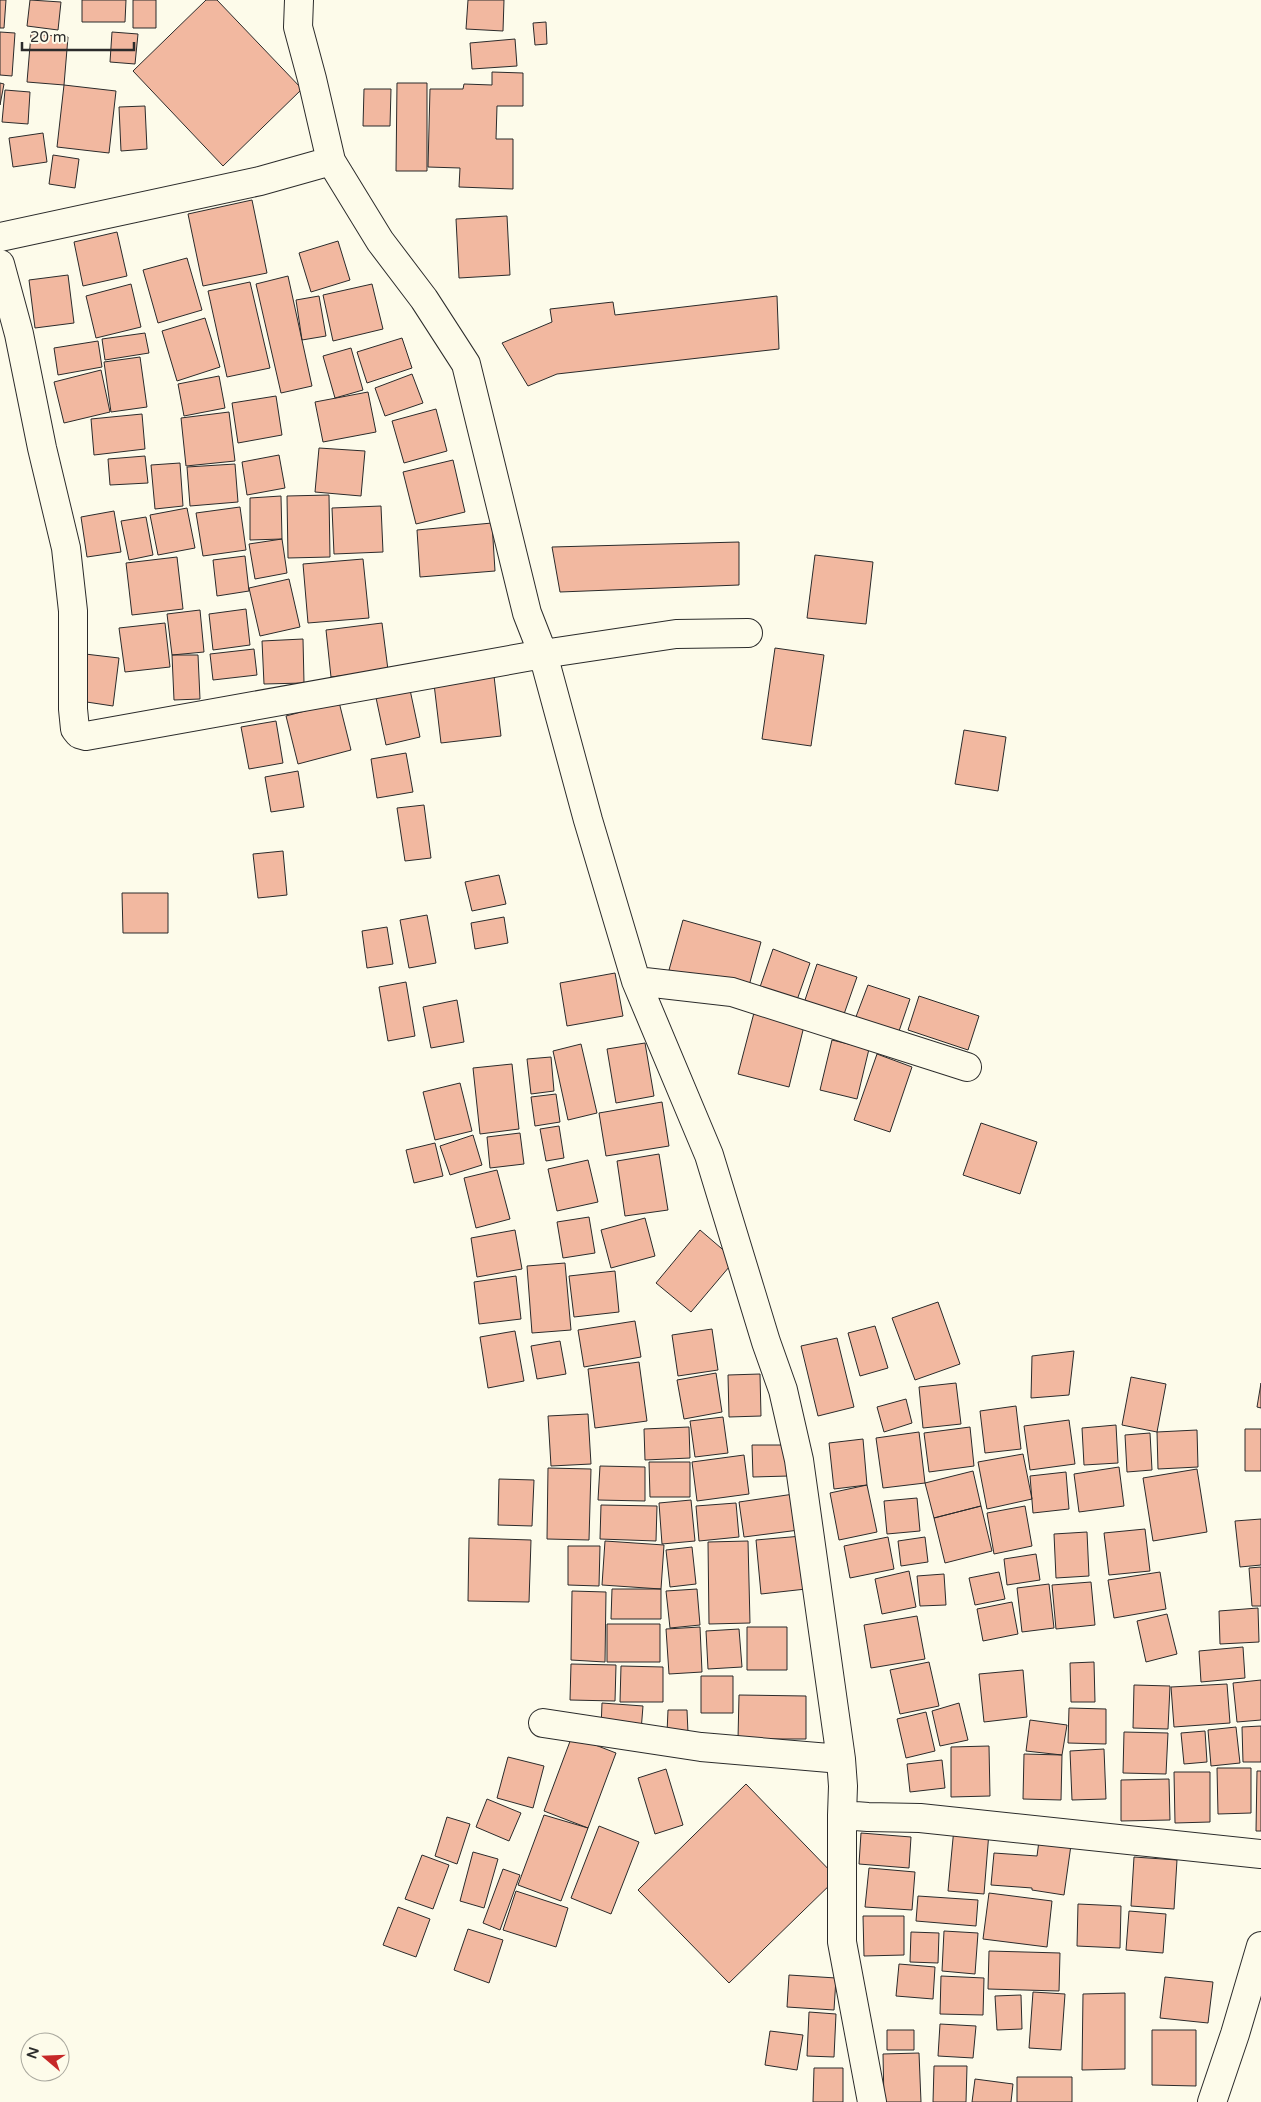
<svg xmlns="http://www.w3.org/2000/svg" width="1261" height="2102" viewBox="0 0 1261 2102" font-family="'Varela Round',sans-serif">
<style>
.building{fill:#f2b8a0;stroke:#2b2b2b}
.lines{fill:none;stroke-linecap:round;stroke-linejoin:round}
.minor-casing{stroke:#2b2b2b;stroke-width:30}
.minor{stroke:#fdfbea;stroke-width:28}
</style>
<rect width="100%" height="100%" fill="#fdfbea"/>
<path class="building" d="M0,0h6l-2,28h-4z
M30,0l31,2 -3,28 -31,-4z
M82,0h44l-1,22h-43z
M133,0h23v28h-23z
M206,0h11l85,89 -79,77 -90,-95z
M468,0h36l-1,31 -37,-2z
M546,22l1,22 -12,1 -2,-22z
M0,32l15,1 -3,43 -12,-1z
M112,32l26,2 -3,30 -25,-2z
M31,34l37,3 -4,48 -37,-3z
M515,39l2,27 -45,3 -2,-26z
M492,72l31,1v33h-26l-1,33h17v50l-54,-2 1,-19 -32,-1 2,-78h33l1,-5 28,1z
M0,83l4,1 -4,21z
M397,83h30v88h-31z
M64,85l52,6 -7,62 -52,-6z
M364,89h27l-1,37h-27z
M5,90l25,2 -2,32 -26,-2z
M145,106l2,43 -26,2 -2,-44z
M43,133l4,29 -34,5 -4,-29z
M53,155l26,4 -4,29 -26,-4z
M252,200l15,73 -64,13 -15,-72z
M507,216l3,59 -51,3 -3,-59z
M117,232l10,44 -44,10 -9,-44z
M338,241l12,39 -39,12 -12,-39z
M187,258l15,52 -44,13 -15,-53z
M68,275l6,48 -39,5 -6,-48z
M288,276l24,110 -31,7 -25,-109z
M250,282l20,86 -43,9 -19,-86z
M131,284l10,43 -45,11 -10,-42z
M372,284l11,45 -50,12 -10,-46z
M319,296l7,40 -24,4 -6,-40z
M777,296l2,53 -222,25 -29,12 -26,-43 50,-21 -2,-13 63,-7 2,13z
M205,318l15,49 -43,14 -15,-50z
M145,333l4,20 -44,7 -3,-21z
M402,338l10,30 -45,15 -10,-31z
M98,341l4,26 -44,8 -4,-27z
M351,348l12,42 -28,8 -12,-42z
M140,357l7,50 -36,5 -7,-50z
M101,370l9,42 -46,11 -10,-41z
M412,374l11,29 -38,13 -10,-28z
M219,376l6,32 -41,8 -6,-32z
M368,392l8,40 -53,10 -8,-40z
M276,396l6,39 -44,8 -6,-40z
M436,409l11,42 -43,12 -12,-42z
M229,412l6,49 -49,5 -5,-48z
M142,414l3,35 -51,6 -3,-36z
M319,448l46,3 -4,45 -46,-4z
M279,455l6,33 -38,7 -5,-33z
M145,456l3,27 -38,2 -2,-26z
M453,460l12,52 -49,12 -13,-52z
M180,463l3,43 -28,3 -4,-44z
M235,464l3,38 -48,4 -3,-39z
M329,495l1,62 -42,1 -1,-62z
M281,496l1,43 -32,1v-42z
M381,506l2,46 -49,2 -2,-46z
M240,507l6,43 -43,6 -7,-43z
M187,508l8,40 -37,7 -8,-40z
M114,511l7,41 -34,5 -6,-40z
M146,517l7,38 -24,5 -8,-39z
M492,523l3,48 -75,6 -3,-47z
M282,539l5,34 -32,6 -6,-35z
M739,542v43l-179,7 -8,-45z
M815,555l58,7 -7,62 -59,-6z
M245,556l4,35 -32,5 -4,-36z
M177,557l6,52 -51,6 -6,-52z
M363,559l6,59 -61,5 -5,-59z
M289,579l11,48 -40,9 -11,-48z
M246,609l4,36 -37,5 -4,-36z
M200,610l4,42 -32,3 -5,-41z
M165,623l5,44 -45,5 -6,-44z
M382,623l6,47 -57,7 -5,-47z
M303,639l1,44 -40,1 -2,-43z
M775,648l49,7 -13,91 -49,-7z
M254,649l3,26 -44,5 -3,-26z
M85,654l34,4 -6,48 -33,-5z
M172,655h26l2,44 -26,1z
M494,676l7,60 -60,7 -7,-59z
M409,685l11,52 -34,8 -11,-52z
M339,702l12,48 -53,14 -12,-48z
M276,721l7,42 -34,6 -8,-42z
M964,730l42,7 -8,54 -43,-7z
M406,753l7,39 -36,6 -6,-39z
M298,771l6,36 -33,5 -6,-35z
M424,805l7,53 -26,3 -8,-53z
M283,851l4,44 -29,3 -5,-44z
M499,875l7,29 -34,7 -7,-29z
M122,893h46v40h-45z
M427,915l9,48 -27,5 -9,-48z
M504,917l4,26 -33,6 -4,-26z
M683,920l78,22 -14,51 -78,-23z
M387,927l6,37 -26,4 -5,-37z
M773,949l37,14 -13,37 -37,-13z
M817,964l40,13 -14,40 -39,-14z
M615,973l8,43 -56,10 -7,-43z
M406,982l9,54 -27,5 -9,-54z
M868,985l42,14 -13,38 -43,-15z
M919,996l60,20 -11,34 -60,-20z
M457,1000l7,42 -33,6 -8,-41z
M755,1009l50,13 -16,65 -51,-13z
M832,1040l37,9 -12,50 -37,-9z
M645,1043l9,53 -38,7 -9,-54z
M581,1044l16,69 -29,7 -15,-69z
M877,1054l35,13 -22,65 -36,-12z
M551,1057l3,34 -23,3 -4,-35z
M512,1064l7,65 -39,5 -7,-66z
M460,1083l12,48 -37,9 -12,-48z
M556,1094l4,28 -25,4 -4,-29z
M662,1102l7,44 -63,10 -7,-43z
M981,1123l56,19 -17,52 -57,-19z
M559,1126l5,32 -18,3 -6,-32z
M520,1133l4,31 -34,4 -3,-31z
M473,1135l9,30 -32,10 -10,-29z
M435,1143l8,33 -29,7 -8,-33z
M659,1154l9,56 -43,6 -8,-55z
M588,1160l10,42 -41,9 -9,-42z
M497,1170l13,49 -34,9 -12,-50z
M589,1217l6,36 -32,5 -6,-36z
M645,1218l10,38 -44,12 -10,-38z
M515,1230l7,39 -45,8 -6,-39z
M700,1230l35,30 -44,52 -35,-29z
M565,1263l6,67 -39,3 -5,-67z
M615,1271l4,41 -45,5 -5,-41z
M516,1276l5,43 -42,5 -5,-42z
M938,1302l22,62 -45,16 -23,-62z
M635,1321l6,36 -57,10 -6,-37z
M875,1326l13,42 -28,8 -12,-43z
M712,1329l6,41 -40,6 -6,-41z
M515,1331l9,50 -36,7 -8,-51z
M837,1338l17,69 -36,9 -17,-70z
M560,1341l6,33 -29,5 -6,-33z
M1074,1351l-5,44 -38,3 1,-42z
M639,1362l8,59 -52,7 -7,-59z
M716,1373l6,39 -38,7 -7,-39z
M760,1374l1,42 -32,1 -1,-42z
M1131,1377l35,7 -9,48 -35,-7z
M956,1383l5,41 -38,4 -4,-41z
M1261,1383v25l-4,-1z
M906,1399l6,24 -28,9 -7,-25z
M1016,1406l5,43 -36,4 -5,-42z
M588,1414l3,50 -40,2 -3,-50z
M723,1417l5,36 -33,4 -5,-36z
M1069,1420l6,44 -45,6 -6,-44z
M1116,1425l2,38 -34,2 -2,-37z
M689,1427l1,31 -45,2 -1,-31z
M970,1427l4,39 -45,6 -5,-39z
M1245,1429h16v42h-16z
M1197,1430l1,37 -40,2 -1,-37z
M919,1432l6,51 -42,5 -7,-50z
M1150,1433l2,37 -25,2 -2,-37z
M863,1439l4,46 -33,4 -5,-46z
M752,1445h36l1,31 -36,1z
M1023,1454l9,45 -45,10 -9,-47z
M744,1455l5,39 -52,7 -5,-39z
M649,1462h41v35h-40z
M600,1466l45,1v34l-47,-1z
M1119,1467l5,39 -45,6 -5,-38z
M548,1468l43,1 -2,71 -42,-1z
M1197,1469l10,63 -54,9 -10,-63z
M973,1471l8,35 -47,12 -9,-35z
M1066,1472l3,37 -36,4 -3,-37z
M499,1479l35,1 -2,46 -34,-1z
M867,1485l10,47 -38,8 -9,-47z
M794,1494l5,36 -55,7 -5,-35z
M917,1498l3,33 -33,3 -3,-33z
M691,1500l4,41 -33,3 -3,-41z
M736,1503l3,34 -40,4 -3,-35z
M601,1505l56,1 -1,35 -56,-2z
M981,1506l11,45 -47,12 -11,-45z
M1025,1506l7,40 -38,8 -7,-41z
M1261,1519v46l-21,2 -5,-46z
M1145,1529l5,42 -41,4 -5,-42z
M1087,1532l2,44 -33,2 -2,-44z
M802,1536l4,53 -45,5 -5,-54z
M888,1537l6,32 -44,9 -6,-32z
M925,1537l3,25 -27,4 -3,-25z
M469,1538l62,2 -2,62 -61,-1z
M605,1541l59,4 -3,44 -59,-4z
M748,1541l2,82 -41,1 -1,-82z
M568,1546h32l-1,40 -31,-1z
M692,1547l4,37 -26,3 -4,-37z
M1036,1554l4,26 -33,5 -3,-26z
M1261,1567v39h-9l-3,-38z
M909,1571l7,36 -34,7 -7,-35z
M999,1572l6,27 -30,6 -6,-27z
M1160,1572l6,37 -52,9 -6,-38z
M944,1574l2,31 -26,1 -3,-30z
M1091,1582l4,43 -39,4 -4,-44z
M1049,1584l5,44 -32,4 -5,-44z
M612,1589h49v30h-50z
M697,1589l3,36 -30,3 -4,-37z
M572,1591l34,1 -1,70 -34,-2z
M1012,1602l6,32 -35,7 -6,-32z
M1258,1608l1,34 -39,2 -1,-33z
M1167,1614l10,40 -31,8 -9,-41z
M917,1616l8,43 -54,9 -7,-43z
M607,1624h53v38h-53z
M700,1627l2,45 -33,2 -3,-45z
M747,1627h40v43h-40z
M739,1629l3,38 -34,2 -2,-38z
M1243,1647l2,31 -44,4 -2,-31z
M929,1662l10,44 -39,8 -10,-44z
M1094,1662l1,40h-24l-1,-39z
M571,1664l45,1 -1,36 -45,-1z
M621,1666l42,1v35h-43z
M1023,1670l4,47 -43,5 -5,-48z
M701,1676h32v37h-32z
M1261,1680v40l-24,2 -4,-39z
M1227,1684l3,39 -56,4 -3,-40z
M1134,1685l36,1 -2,43 -35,-1z
M739,1695l67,1v43h-68z
M602,1703l41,3 -2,25 -40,-3z
M959,1703l9,37 -28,6 -8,-35z
M1069,1708l37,1v35l-38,-1z
M668,1710h19l1,23h-21z
M926,1712l9,39 -29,7 -9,-39z
M1030,1720l37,5 -5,30 -36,-4z
M1261,1726v36h-18l-1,-35z
M1236,1727l4,36 -29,3 -3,-36z
M1205,1731l2,31 -23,2 -3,-31z
M1124,1732l44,1 -2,41 -43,-1z
M572,1736l44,17 -28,75 -44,-17z
M989,1746l1,50 -39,1v-50z
M1104,1749l2,50 -34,1 -2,-49z
M1024,1754l38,1 -1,45 -38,-1z
M508,1757l36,9 -11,42 -36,-10z
M942,1760l3,28 -35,4 -3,-28z
M1217,1768h34v45l-33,1z
M666,1769l17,56 -28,9 -17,-56z
M1257,1771h4v60h-5z
M1174,1772h36v50l-35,1z
M1169,1779l1,41 -49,1v-41z
M746,1784l91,94 -108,105 -91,-93z
M487,1799l34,14 -12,28 -33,-14z
M544,1815l44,13 -27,73 -43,-16z
M447,1817l23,7 -13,40 -22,-8z
M599,1826l40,16 -28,72 -40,-16z
M954,1828l35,4 -5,62 -36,-3z
M861,1833l50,4 -2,31 -50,-4z
M1039,1841l32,4 -7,50 -32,-5v-2l-41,-3 3,-32 43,3z
M473,1852l25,7 -14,49 -24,-7z
M422,1855l27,10 -16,44 -28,-10z
M1134,1857l43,3 -3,49 -43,-3z
M869,1868l46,4 -3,38 -47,-3z
M503,1869l17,6 -20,55 -17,-7z
M516,1891l52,17 -12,39 -53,-17z
M989,1893l63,8 -5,46 -64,-8z
M918,1896l60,4 -2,26 -60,-5z
M1078,1904l43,2 -1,42 -43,-2z
M398,1907l32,12 -14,38 -33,-12z
M1129,1911l37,3 -3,39 -37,-3z
M863,1916h41v39l-40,1z
M468,1929l35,11 -14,43 -35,-13z
M944,1931l34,2 -3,41 -33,-3z
M911,1932l28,1 -1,30 -28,-1z
M989,1951l71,2 -1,38 -71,-2z
M899,1964l36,3 -2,32 -37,-3z
M789,1975l47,3 -2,32 -47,-3z
M941,1976l43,2 -1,37 -43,-1z
M1165,1977l48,5 -5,41 -48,-5z
M1033,1992l32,2 -4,56 -32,-2z
M1125,1993v76l-43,1 1,-76z
M1021,1995l1,34 -25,1 -2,-34z
M809,2012l27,2 -2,43 -27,-1z
M940,2024l36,2 -3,32 -35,-2z
M887,2030h27v20h-27z
M1152,2030h44v56l-44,-1z
M770,2031l33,4 -6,35 -32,-5z
M919,2053l2,49h-37l-1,-48z
M934,2066h33l-1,36h-33z
M814,2068h29v34h-30z
M1017,2077h55v25h-55z
M975,2079l38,5 -2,18h-39z"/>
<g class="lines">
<defs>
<path id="minor" d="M299,0l-1,27 14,52 19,82 49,80 44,58 42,65 61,249 16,41 45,166 48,161 73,174 57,187 17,48 16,70 42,299 2,27 -1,29 26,2 52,1 341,36
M0,237l260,-56 71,-20
M0,264l19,70 23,114 24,100 7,63v98l2,20 4,5 7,2 457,-82 133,-20 72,-1
M636,981l96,11 235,75
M543,1723l158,24 140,12
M842,1815v127l30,160
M1212,2102l23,-68 26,-88"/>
</defs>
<use href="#minor" class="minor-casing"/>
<use href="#minor" class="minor"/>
</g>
<g transform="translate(45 2057) rotate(289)"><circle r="24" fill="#fdfbea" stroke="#a9a89e"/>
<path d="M0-4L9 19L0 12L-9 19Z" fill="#c62828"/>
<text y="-8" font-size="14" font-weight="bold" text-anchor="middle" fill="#2b2b2b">N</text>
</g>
<path d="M22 42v8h112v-8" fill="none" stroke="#2b2b2b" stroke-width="2.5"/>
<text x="30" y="42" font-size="15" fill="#2b2b2b" stroke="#fdfbea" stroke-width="4" paint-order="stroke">20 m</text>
</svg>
